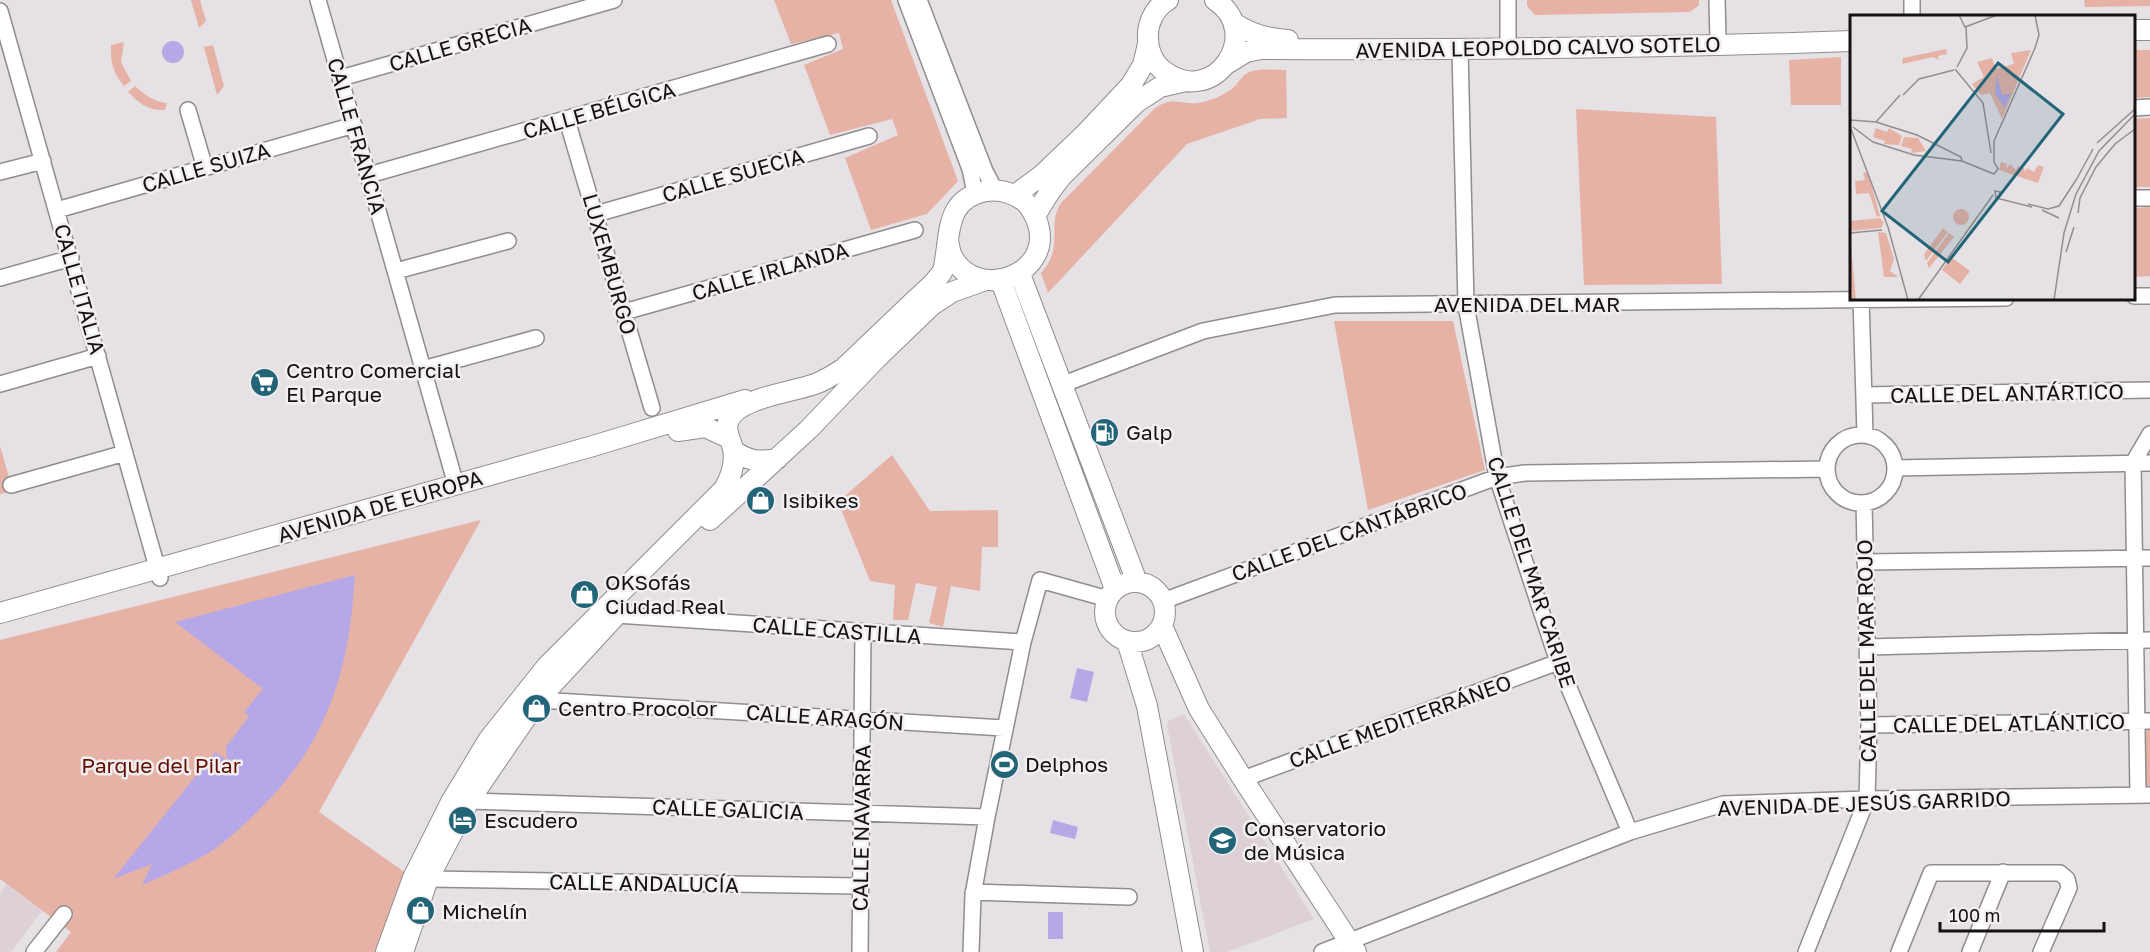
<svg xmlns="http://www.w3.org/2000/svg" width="2150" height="952" viewBox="0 0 2150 952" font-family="'Golos Text',sans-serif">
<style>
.built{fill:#ddd1d7}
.green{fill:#e7b2a6}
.water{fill:#b6a8e6}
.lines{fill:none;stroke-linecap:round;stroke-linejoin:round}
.minor-casing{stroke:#918c8f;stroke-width:18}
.major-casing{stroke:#918c8f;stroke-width:22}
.minor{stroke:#fff;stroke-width:15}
.major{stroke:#fff;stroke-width:20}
.labels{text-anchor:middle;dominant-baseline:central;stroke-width:5;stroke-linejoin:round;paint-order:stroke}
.street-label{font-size:21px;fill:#131112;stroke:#f3eef1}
.poi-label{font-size:21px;fill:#131112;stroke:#f3eef1;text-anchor:start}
.park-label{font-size:21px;fill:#630f00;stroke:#f3eef1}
.inset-road{fill:none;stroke:#928e90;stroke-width:1.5}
.view{fill:#236578;fill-opacity:0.15;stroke:#236578;stroke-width:3}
.inset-edge{fill:none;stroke:#131112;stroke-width:3}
</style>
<rect width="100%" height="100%" fill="#e6e1e4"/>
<path class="built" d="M1184,714l130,205 -87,33h-17l-43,-227 1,-4z
M6,884l36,27 -31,41h-11v-58z"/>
<path class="green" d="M191,0h9l6,21 -7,7z
M774,0h117l67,181 -31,33 -56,16 -26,-72 53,-23 -6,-16 -62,16 -26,-70 39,-16 -4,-16 -48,11z
M1527,0h172v5l-9,7 -155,3 -8,-9z
M2084,0h66v6l-65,1z
M124,42l-3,20 10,19 -7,5c-11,-13 -14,-25 -13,-41z
M213,45l11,41 -7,9 -13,-48z
M2134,50h16v47l-16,1z
M1841,57v48h-50l-2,-45z
M1286,70l1,48 -27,1 -73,25 -139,149 -7,-20c24,-26 5,-47 20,-70l93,-94c20,-15 28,-2 49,-7 12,-3 24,-8 33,-17 4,-5 7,-10 13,-13 11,-4 26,-2 37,-2z
M135,86c9,9 20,16 32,17l-2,7c-17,1 -26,-7 -37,-18z
M1576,109l140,8 6,167 -138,1z
M2150,118v69h-16v-68z
M2150,207v69l-16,1v-69z
M1334,321h119l32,149 -117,40z
M0,446l13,45 -13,3z
M892,455l38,56 68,-1v37h-16l-2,44 -29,-5 -8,41 -14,-4 8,-36 -21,-4 -8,37h-15l2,-35 -25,-4 -32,-79z
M481,520l-162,292 94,66 -22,74h-335l15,-20 -71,-53v-239z
M2150,721v74h-12v-73z"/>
<path class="water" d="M162 52a11 11 0 1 1 22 0a11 11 0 1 1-22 0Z
M355,575c-2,21 -3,43 -7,64 -12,68 -38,121 -88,170 -19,19 -40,39 -64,51 -17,9 -36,17 -54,25l10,-21 -39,15 102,-127 12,8 -1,-13 23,-31 -5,-4 19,-23 -88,-67z
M1077,668l17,4 -7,30 -17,-4z
M1053,820l25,7 -3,12 -25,-6z
M1048,912h15v27h-15z"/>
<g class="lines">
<defs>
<path id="minor" d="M318,0l138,485
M906,0l64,169 5,24
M919,0l66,171 10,19
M1508,0v44
M1717,0l1,39
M0,11l160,567
M1912,16v-16
M1460,50l6,255 31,172 61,185 72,170
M341,78l273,-78
M2134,108l16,-1
M188,110l17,58
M567,120l85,288
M0,172l43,-11
M369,175l459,-131
M2134,198h16
M57,210l297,-85
M596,214l273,-78
M396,271l112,-30
M0,278l71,-20
M2134,296h16
M1861,298l4,137
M624,312l291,-82
M423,369l113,-31
M0,384l98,-28
M1061,385l142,-54 132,-26 671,-7
M1864,395l286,-5
M1827 469a34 34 0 1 1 68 0a34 34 0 1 1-68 0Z
M1895,468l255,-5
M11,485l114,-32
M1865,562l285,-4
M1163,601l334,-124 28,-4 301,-4
M616,615l407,27
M1867,647l283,-7
M538,700l466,28
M1869,725l281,-4
M1243,779l315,-117
M2138,795l-5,-332 17,-29
M469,801l518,16
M428,879l432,7
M973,892l156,5
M34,952l30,-38
M860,952l3,-320
M971,952l2,-57 14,-78 36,-175 17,-62 68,19
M1322,952l308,-120 93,-28 144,-5 283,-4
M1806,952l61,-153 2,-74 -5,-222
M1899,952l32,-79h129l7,6 2,9 -28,64
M1970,952l33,-80"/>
<path id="major" d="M1168,0c-14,8 -21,24 -20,39 0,12 6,25 16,32 50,38 101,-38 51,-71
M1234,23c16,11 35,16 54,17
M2134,30h16
M1228,63l18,-11 15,-3c197,1 394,-1 591,-8
M1015,195l27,-20 42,-40 47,-50 12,-20 5,-21
M1035,216l14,-23 12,-16 76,-75 23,-15 26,-6
M1020,274l117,308
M1001,281l114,308
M678,431l27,-4 24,11
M733,450c14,11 26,12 44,9
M710,520l99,-91 68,-71 55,-53 20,-13 31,-11
M1105 612a30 30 0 1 1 60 0a30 30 0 1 1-60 0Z
M0,613l593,-167 152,-46
M1162,626l37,83 44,70 113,173
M1127,641l20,65 46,246
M386,952l27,-74 38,-76 38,-63 58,-73 177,-177c7,-12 12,-25 9,-40 -2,-9 -8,-17 -5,-27 7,-24 66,-30 87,-38 11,-4 20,-10 29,-16 22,-21 44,-42 66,-63 10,-10 25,-21 32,-33 3,-5 3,-13 4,-18 4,-29 4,-56 40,-63 14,-2 27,2 38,10 7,6 11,15 14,23 15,51 -60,78 -85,34 -3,-5 -4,-12 -5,-18
M403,952l25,-73 41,-78 69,-101 84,-91"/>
</defs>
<use href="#minor" class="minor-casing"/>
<use href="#major" class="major-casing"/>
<use href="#minor" class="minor"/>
<use href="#major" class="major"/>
</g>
<defs>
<symbol id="supermarket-disc" viewBox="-11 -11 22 22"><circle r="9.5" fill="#236578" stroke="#f3eef1"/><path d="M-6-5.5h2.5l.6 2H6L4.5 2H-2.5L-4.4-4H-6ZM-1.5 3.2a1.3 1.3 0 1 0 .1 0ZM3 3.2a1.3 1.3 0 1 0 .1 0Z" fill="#fff"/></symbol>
<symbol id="fuel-disc" viewBox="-11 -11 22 22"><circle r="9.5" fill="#236578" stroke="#f3eef1"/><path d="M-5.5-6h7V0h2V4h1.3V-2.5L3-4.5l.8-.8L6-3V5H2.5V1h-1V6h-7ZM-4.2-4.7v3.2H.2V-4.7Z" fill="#fff"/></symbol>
<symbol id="shop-disc" viewBox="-11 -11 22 22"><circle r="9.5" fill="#236578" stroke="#f3eef1"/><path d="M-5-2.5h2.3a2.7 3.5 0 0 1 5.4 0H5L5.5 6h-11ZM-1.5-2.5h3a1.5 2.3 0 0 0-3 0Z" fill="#fff"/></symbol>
<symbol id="stadium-disc" viewBox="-11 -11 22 22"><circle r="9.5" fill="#236578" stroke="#f3eef1"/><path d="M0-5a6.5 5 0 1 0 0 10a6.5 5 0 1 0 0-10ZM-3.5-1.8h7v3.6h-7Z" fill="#fff"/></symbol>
<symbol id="hotel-disc" viewBox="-11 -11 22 22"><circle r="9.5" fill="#236578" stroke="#f3eef1"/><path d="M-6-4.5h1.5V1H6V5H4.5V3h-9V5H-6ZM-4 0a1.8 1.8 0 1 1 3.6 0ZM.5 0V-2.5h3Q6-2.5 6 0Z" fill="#fff"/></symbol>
<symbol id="university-disc" viewBox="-11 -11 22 22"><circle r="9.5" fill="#236578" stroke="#f3eef1"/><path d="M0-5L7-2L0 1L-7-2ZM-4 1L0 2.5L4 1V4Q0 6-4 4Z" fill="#fff"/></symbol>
</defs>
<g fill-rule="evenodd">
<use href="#supermarket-disc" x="248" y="366" width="33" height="33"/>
<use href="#fuel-disc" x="1088" y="416" width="33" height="33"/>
<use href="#shop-disc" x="744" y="484" width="33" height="33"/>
<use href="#shop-disc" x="568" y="578" width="33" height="33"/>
<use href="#shop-disc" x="520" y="692" width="33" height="33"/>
<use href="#stadium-disc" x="988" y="748" width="33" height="33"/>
<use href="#hotel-disc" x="446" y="804" width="33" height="33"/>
<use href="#university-disc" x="1206" y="824" width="33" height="33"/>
<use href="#shop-disc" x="404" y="894" width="33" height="33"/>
</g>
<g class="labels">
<g class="street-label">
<text transform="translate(460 44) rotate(-16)">CALLE GRECIA</text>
<text transform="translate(1538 47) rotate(-1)">AVENIDA LEOPOLDO CALVO SOTELO</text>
<text transform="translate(599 110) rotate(-16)">CALLE BÉLGICA</text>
<text transform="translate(357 136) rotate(74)">CALLE FRANCIA</text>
<text transform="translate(206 167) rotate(-16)">CALLE SUIZA</text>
<text transform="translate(733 175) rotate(-16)">CALLE SUECIA</text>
<text transform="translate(610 264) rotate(74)">LUXEMBURGO</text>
<text transform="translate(770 271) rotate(-16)">CALLE IRLANDA</text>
<text transform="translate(80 289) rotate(74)">CALLE ITALIA</text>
<text x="1527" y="304">AVENIDA DEL MAR</text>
<text transform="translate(2007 393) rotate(-1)">CALLE DEL ANTÁRTICO</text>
<text transform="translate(380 506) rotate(-16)">AVENIDA DE EUROPA</text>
<text transform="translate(1349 532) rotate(-20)">CALLE DEL CANTÁBRICO</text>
<text transform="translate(1532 572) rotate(72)">CALLE DEL MAR CARIBE</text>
<text transform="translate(837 630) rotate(4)">CALLE CASTILLA</text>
<text transform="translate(1866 651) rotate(-91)">CALLE DEL MAR ROJO</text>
<text transform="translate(825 717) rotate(4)">CALLE ARAGÓN</text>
<text transform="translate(1400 721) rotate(-20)">CALLE MEDITERRÁNEO</text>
<text transform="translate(2009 723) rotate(-1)">CALLE DEL ATLÁNTICO</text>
<text transform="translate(1864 803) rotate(-2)">AVENIDA DE JESÚS GARRIDO</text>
<text transform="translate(728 809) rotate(2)">CALLE GALICIA</text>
<text transform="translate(861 828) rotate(-89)">CALLE NAVARRA</text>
<text transform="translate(644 883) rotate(1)">CALLE ANDALUCÍA</text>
</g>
<g class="poi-label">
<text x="286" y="370">Centro Comercial<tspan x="286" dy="24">El Parque</tspan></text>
<text x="1126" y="432">Galp</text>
<text x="782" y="500">Isibikes</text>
<text x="605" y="582">OKSofás<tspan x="605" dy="24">Ciudad Real</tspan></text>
<text x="558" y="708">Centro Procolor</text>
<text x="1025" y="764">Delphos</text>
<text x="484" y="820">Escudero</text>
<text x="1244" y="828">Conservatorio<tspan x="1244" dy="24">de Música</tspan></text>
<text x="442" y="911">Michelín</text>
</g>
<g class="park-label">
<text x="161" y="765">Parque del Pilar</text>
</g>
</g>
<g transform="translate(1850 15)">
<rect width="285" height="285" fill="#e6e1e4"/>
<path d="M96,34l1,5 -9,2 1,4 -6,-3 -31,7 1,-6zM181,35l-29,69 -12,-26 -9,2 -9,-11 12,-7 -7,-15 15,-4 4,11 18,-5 -3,-11zM26,113l11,4 2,-4 13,8 -3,9 -15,-1 1,-3 -12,-4zM54,122l14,1 8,13 -15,2 1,-4 -11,-3zM151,147l6,2 -1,5 4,-5 6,6 2,-4 6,2 1,4 2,-4 7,4 4,-7 6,2 -6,16 -39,-13zM13,157l5,1 12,43 -3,1 -8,-24 -13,1 -1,-13 10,-1zM103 202a8 8 0 1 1 16 0a8 8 0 1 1-16 0ZM30,203l4,5 -3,5 -31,3v-10zM93,213l5,4 -22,29 -2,-7zM28,217l8,1 8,26 -4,12 8,6h-14zM99,218l5,4 -25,31 -2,-5zM0,220l6,65h-6zM101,242l19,14 -10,13 -18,-14z" fill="#e7b2a6"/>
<path d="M147,60l5,20 9,-2 -6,15 -10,-14z" fill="#b6a8e6"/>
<path class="inset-road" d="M109,0l6,12 32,-12M107,52l10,-19 -1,-21M105,54l28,34 8,50M53,80l16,-16 35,-9M0,105l26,2 24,-27M26,107l41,13 44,22 1,4M3,112l20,15 41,13 48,6 32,13 4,-5 -4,-7v-21M1,114l37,98 20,73M144,126l41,-93 4,-13 -4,-20M247,128l38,-34M225,167l18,-33M149,183l1,-6 -5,-1 1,7 36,9M178,189l20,5 11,-3 17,-26M192,195l17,8M228,198l2,-15 16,-31 19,-23 20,-15M0,218l32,-3M216,237l8,-25M68,285l75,-105M204,285l10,-67 12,-39 23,-43 36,-37"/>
<path class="view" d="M148,48l65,51 -115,148 -66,-51z"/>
<rect width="285" height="285" class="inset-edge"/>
</g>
<path d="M1940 922v9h164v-9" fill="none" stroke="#131112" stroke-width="3"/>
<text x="1949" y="922" font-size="18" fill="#131112" stroke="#f3eef1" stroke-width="4.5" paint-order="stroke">100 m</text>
</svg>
